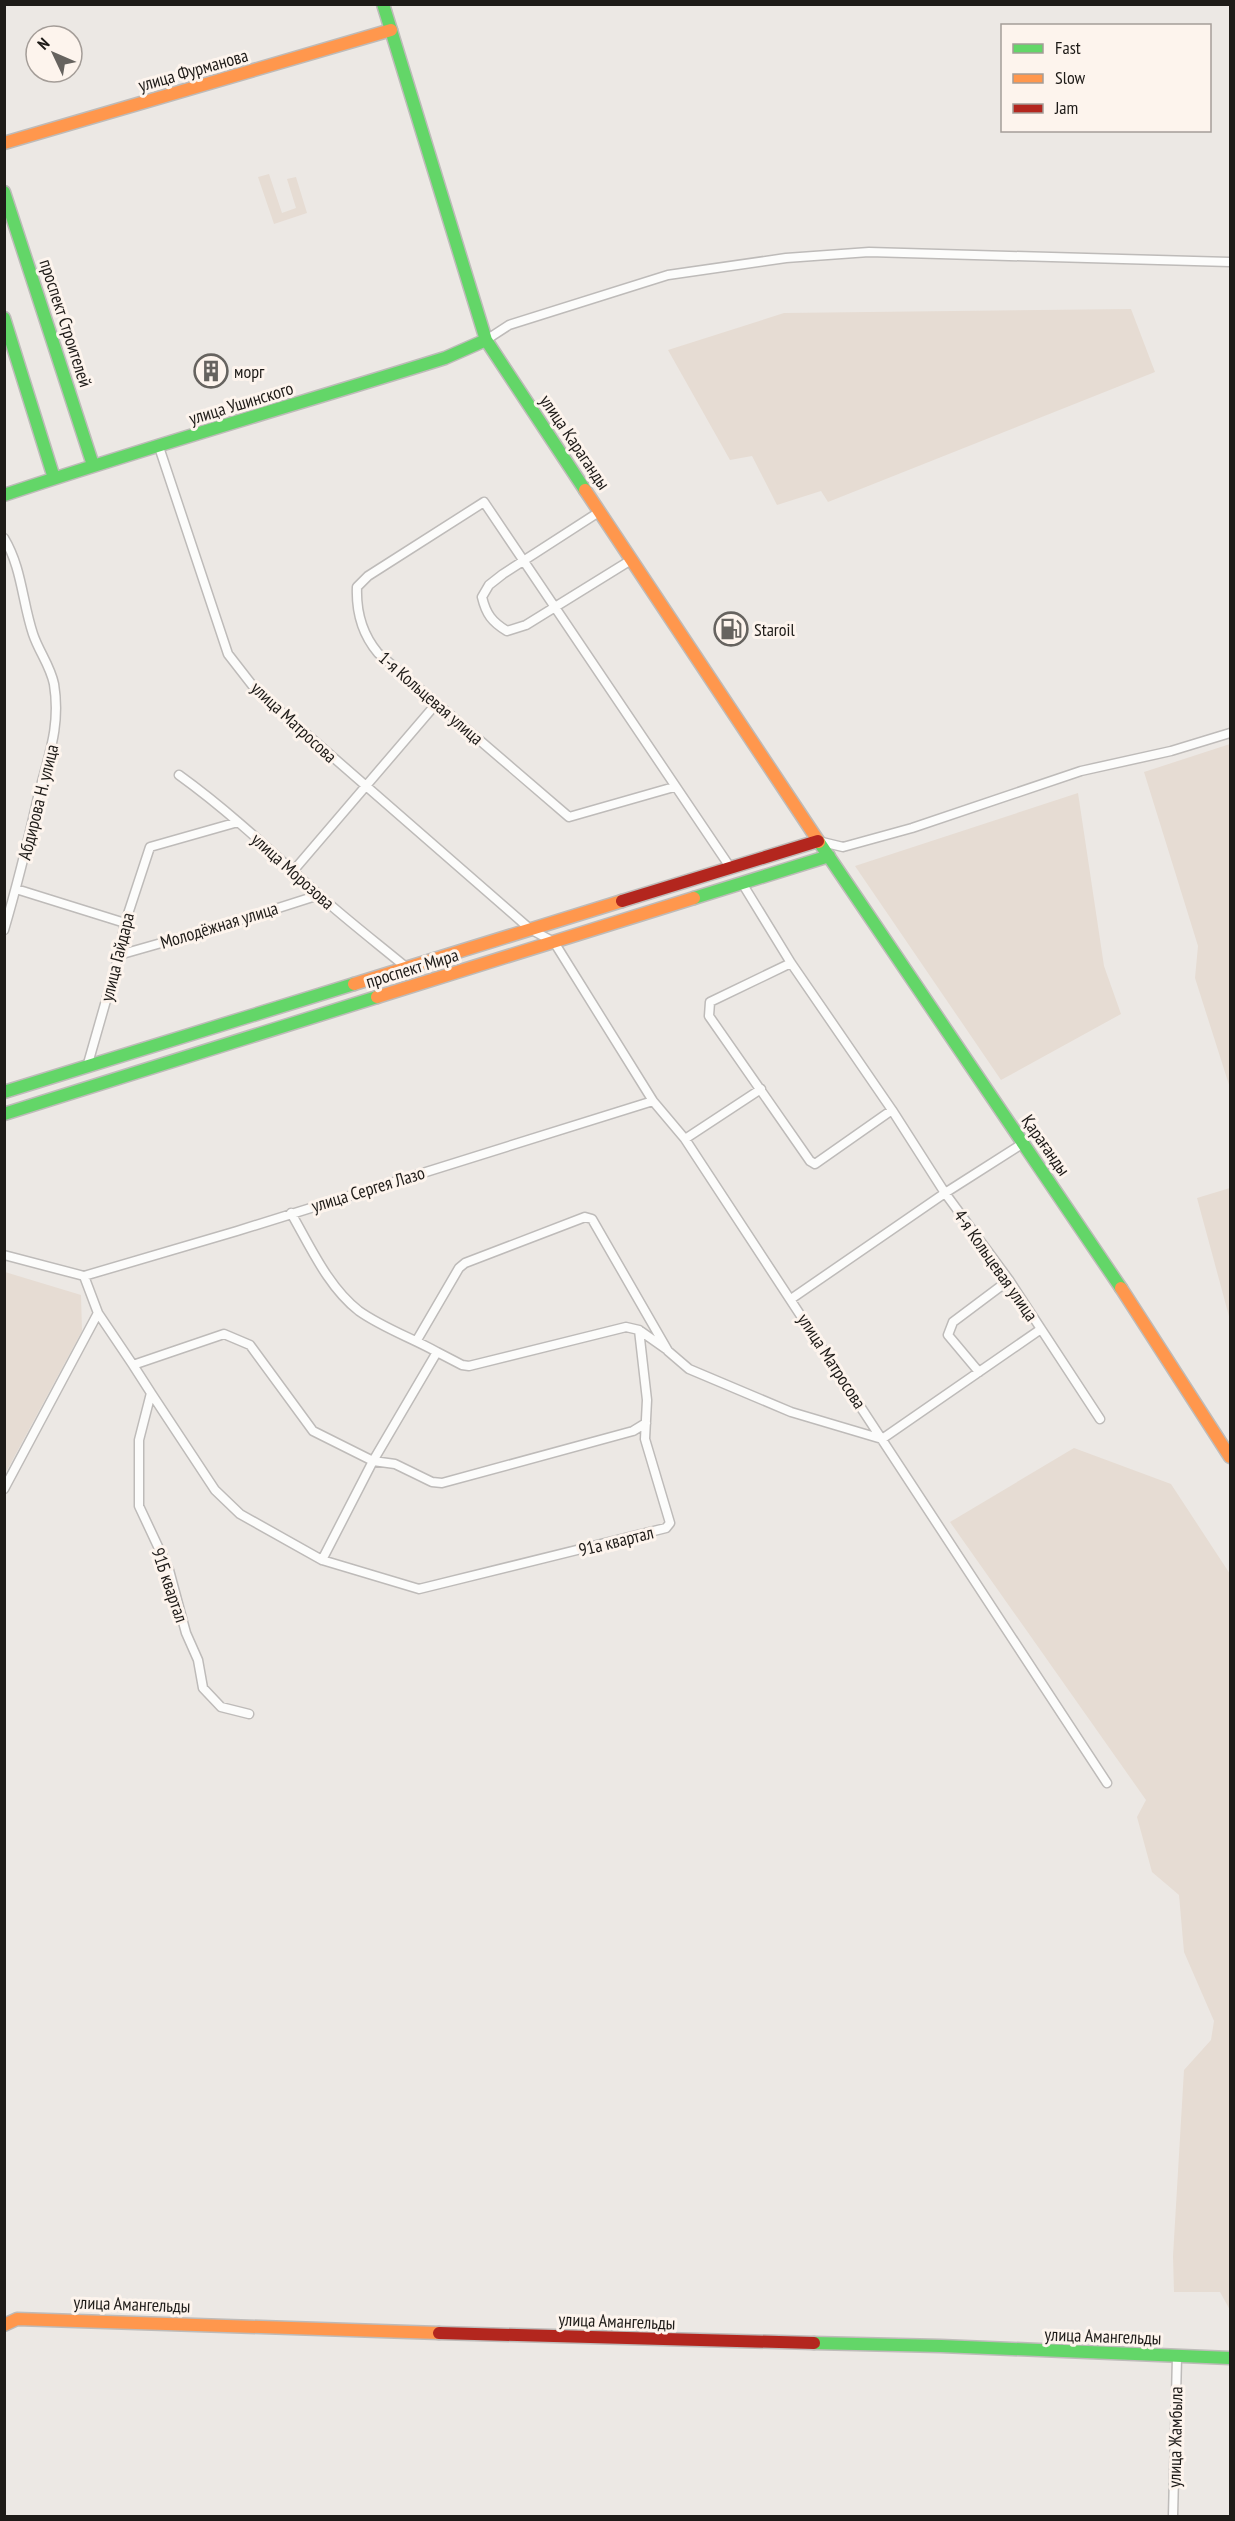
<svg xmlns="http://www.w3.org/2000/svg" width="1235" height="2521" viewBox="0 0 1235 2521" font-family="'PT Sans Narrow',sans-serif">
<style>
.built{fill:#e6dcd3}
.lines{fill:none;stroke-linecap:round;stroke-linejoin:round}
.street-casing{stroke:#bebbb9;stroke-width:11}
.fast-casing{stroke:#bebbb9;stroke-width:15}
.slow-casing{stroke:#bebbb9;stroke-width:15}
.jam-casing{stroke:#bebbb9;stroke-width:15}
.street{stroke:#fcfcfb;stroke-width:8}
.fast{stroke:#63d668;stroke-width:12}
.slow{stroke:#ff974d;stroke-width:12}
.jam{stroke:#b3261e;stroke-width:12}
.labels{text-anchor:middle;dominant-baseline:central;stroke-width:6;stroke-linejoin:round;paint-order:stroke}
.street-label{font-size:18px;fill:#1e1b18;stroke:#fdf4ed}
.poi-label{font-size:18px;fill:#1e1b18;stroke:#fdf4ed;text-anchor:start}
</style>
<rect width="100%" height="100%" fill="#ece8e4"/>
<path class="built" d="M269,174l13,39 14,-5 -9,-29 9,-2 11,36 -33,11 -16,-47z
M1131,309l24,63 -327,130 -7,-11 -44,14 -25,-49 -22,4 -62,-110 116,-37z
M1230,744v344l-35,-110 3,-32 -54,-174z
M1078,793l26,173 17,48 -120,66 -146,-214z
M1230,1188v132l-33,-122z
M5,1272l76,23 1,36 -77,143z
M1074,1448l97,36 59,90v736l-10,-18h-46l-1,-36 11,-186 27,-30 3,-19 -30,-69 -5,-57 -27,-23 -15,-55 9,-17 -196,-278z"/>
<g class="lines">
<defs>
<path id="street" d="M486,340l23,-15 159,-50 118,-17 83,-6 361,10
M159,447l69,207 28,36 274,239 24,13 99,159 32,38 422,644
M599,512l-96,62 -14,11 -7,12c4,17 10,25 25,34l19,-6 105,-65
M4,538c18,30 18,63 29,96 6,18 17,31 21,50 7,43 -6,73 -16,113 -10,44 -21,89 -34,133
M179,775c50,36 94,78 140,120 28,25 59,49 88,73
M674,787l-105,30 -191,-164c-16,-19 -22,-41 -21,-66l11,-11 116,-74 246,365
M818,841l25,6 69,-19 169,-57 90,-20 59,-18
M294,870l142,-166
M742,883l49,80 101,147 53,83 64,87 91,139
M16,889l109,34
M119,955l109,-31 91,-29
M791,963l-81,39 -1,14 101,145 5,3 77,-54
M87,1067l32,-112 6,-32 25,-76 88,-25
M685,1139l76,-50
M291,1213c19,33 37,74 68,98 24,17 53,27 78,41l-64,109 -51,99
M4,1255l80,21
M791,1299l154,-106 77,-49
M98,1313l35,52
M417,1340l42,-72 6,-5 120,-46 7,2 76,132 21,18 102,43 91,27 159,-110
M437,1352l25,13 7,1 157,-39 13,3 27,19
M979,1372l-31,-37 5,-13 56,-42
M151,1393l64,97 25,24 82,46 97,29 247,-61 4,-5 -25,-84 2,-39 -8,-70
M4,1489l94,-176 -14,-37 153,-45 416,-130
M249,1714l-28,-7 -18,-19 -5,-28 -12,-27 -17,-63 -30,-64v-66l12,-47 -18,-28 91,-31 26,11 63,86 60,30 22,3 37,18 10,1 191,-52 13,-8
M1173,2516l4,-159"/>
<path id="fast" d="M383,4l103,336 99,150
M4,192l89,273
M4,318l50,160
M4,495c146,-49 294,-91 441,-137l41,-18
M819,842l302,446
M694,898l135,-42
M4,1092l350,-108
M4,1114l373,-117
M814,2343l127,3 289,12"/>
<path id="slow" d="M4,143l387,-113
M585,490l234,352
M354,984l268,-83
M377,997l317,-99
M1121,1288l109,169
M4,2325l13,-6 422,14"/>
<path id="jam" d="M622,901l196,-60
M439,2333l375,10"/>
</defs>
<use href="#street" class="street-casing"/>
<use href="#fast" class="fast-casing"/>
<use href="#slow" class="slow-casing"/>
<use href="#jam" class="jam-casing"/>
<use href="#street" class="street"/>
<use href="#fast" class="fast"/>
<use href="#slow" class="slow"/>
<use href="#jam" class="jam"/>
</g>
<defs>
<symbol id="building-ring" viewBox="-11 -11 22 22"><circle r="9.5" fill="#fdf4ed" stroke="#66635f" stroke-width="1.5"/><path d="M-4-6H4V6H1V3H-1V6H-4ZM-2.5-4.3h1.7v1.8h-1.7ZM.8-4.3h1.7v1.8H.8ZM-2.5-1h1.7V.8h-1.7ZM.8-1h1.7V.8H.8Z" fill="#66635f"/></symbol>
<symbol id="fuel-ring" viewBox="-11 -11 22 22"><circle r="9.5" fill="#fdf4ed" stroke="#66635f" stroke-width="1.5"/><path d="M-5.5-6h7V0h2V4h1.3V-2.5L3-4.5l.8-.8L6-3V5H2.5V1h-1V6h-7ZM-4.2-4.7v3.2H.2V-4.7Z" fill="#66635f"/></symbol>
</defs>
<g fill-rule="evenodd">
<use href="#building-ring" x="192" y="352" width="38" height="38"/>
<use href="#fuel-ring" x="712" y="610" width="38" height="38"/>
</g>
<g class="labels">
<g class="street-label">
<text transform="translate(193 70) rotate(-16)">улица Фурманова</text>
<text transform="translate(66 323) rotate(72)">проспект Строителей</text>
<text transform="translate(241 403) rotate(-17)">улица Ушинского</text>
<text transform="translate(575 442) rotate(56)">улица Караганды</text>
<text transform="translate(431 698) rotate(41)">1-я Кольцевая улица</text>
<text transform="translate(294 722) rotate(43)">улица Матросова</text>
<text transform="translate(38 802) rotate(-76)">Абдирова Н. улица</text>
<text transform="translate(293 871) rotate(42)">улица Морозова</text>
<text transform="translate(219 925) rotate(-17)">Молодёжная улица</text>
<text transform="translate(117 957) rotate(-76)">улица Гайдара</text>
<text transform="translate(412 968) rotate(-17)">проспект Мира</text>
<text transform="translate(1046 1145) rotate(55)">Қарағанды</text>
<text transform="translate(368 1189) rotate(-17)">улица Сергея Лазо</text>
<text transform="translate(996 1265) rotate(55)">4-я Кольцевая улица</text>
<text transform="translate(832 1361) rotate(57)">улица Матросова</text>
<text transform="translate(616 1541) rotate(-14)">91а квартал</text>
<text transform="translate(170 1585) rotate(71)">91Б квартал</text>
<text transform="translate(132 2304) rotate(2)">улица Амангельды</text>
<text transform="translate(617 2321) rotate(2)">улица Амангельды</text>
<text transform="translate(1103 2336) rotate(2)">улица Амангельды</text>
<text transform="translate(1175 2437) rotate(-89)">улица Жамбыла</text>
</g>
<g class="poi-label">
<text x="234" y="371">морг</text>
<text x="754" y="629">Staroil</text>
</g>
</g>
<rect width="1235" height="2521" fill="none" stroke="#1e1b18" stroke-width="12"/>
<rect x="1001" y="24" width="210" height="108" fill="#fdf4ed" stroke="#a49d98" stroke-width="1.5"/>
<rect x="1013" y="44" width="30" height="9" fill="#63d668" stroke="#a49d98" stroke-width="1.5"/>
<text x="1055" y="54" font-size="18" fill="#1e1b18">Fast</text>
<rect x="1013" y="74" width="30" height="9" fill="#ff974d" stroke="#a49d98" stroke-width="1.5"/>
<text x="1055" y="84" font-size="18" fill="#1e1b18">Slow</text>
<rect x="1013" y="104" width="30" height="9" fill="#b3261e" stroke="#a49d98" stroke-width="1.5"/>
<text x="1055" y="114" font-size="18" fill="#1e1b18">Jam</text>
<g transform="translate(54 54) rotate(314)"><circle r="28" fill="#fdf4ed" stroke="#a49d98" stroke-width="1.5"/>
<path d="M0-4.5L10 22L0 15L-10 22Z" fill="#66635f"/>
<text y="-9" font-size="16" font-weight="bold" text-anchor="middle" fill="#1e1b18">N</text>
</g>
</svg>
